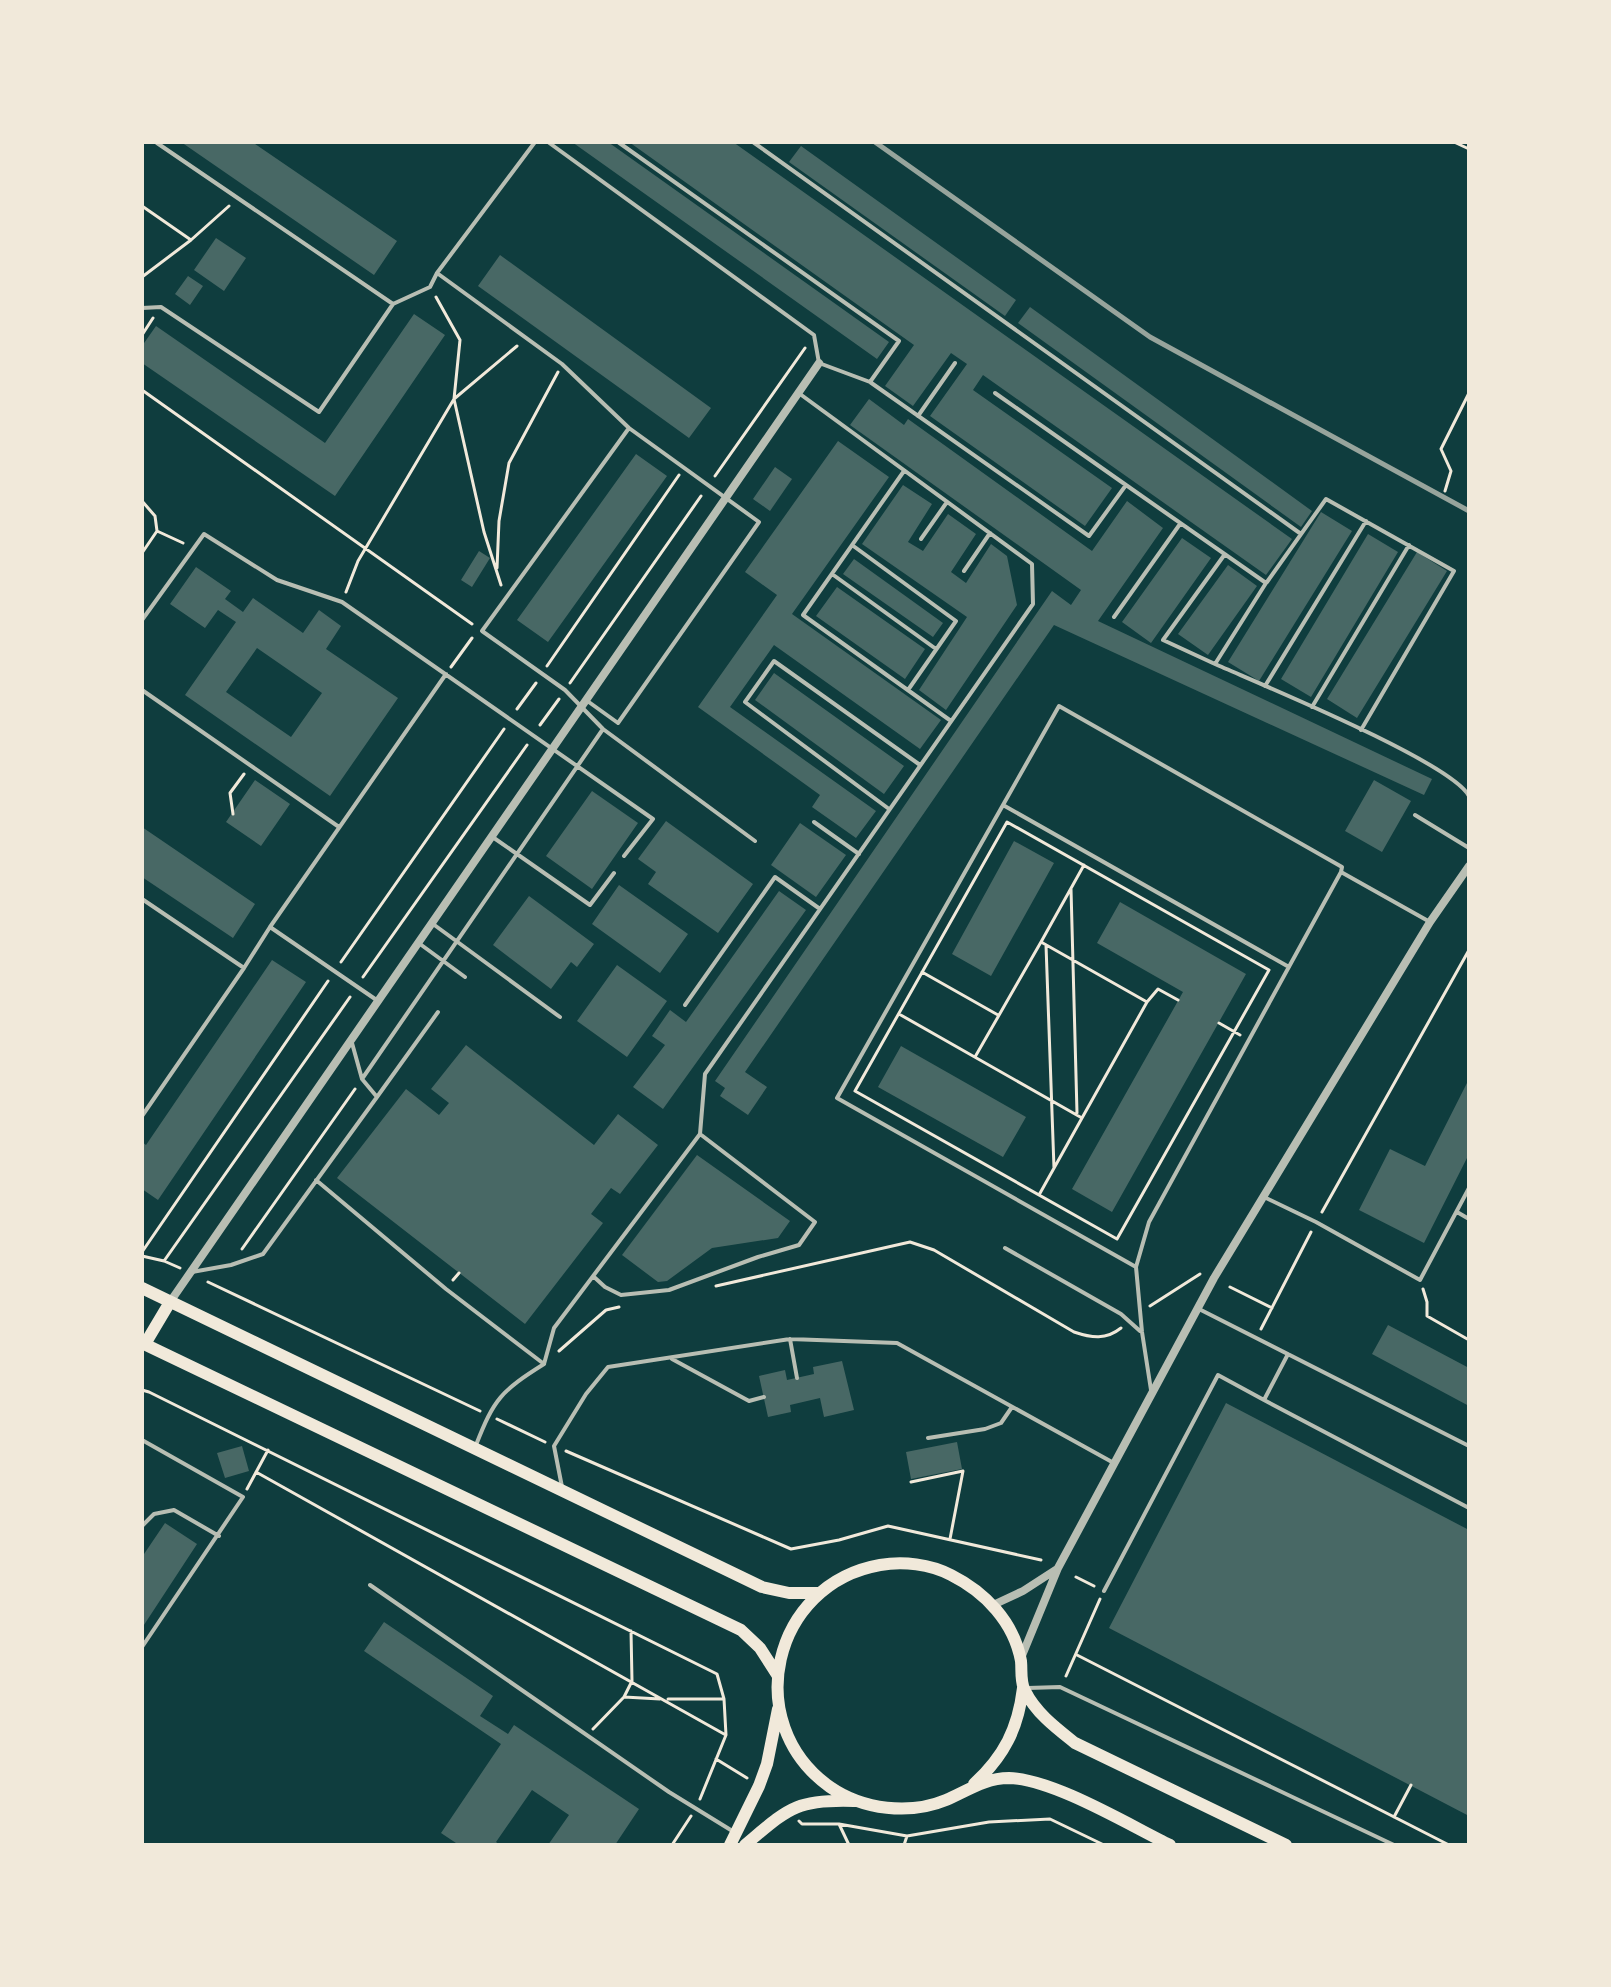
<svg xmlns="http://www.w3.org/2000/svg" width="1611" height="1987" viewBox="0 0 1611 1987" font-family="'Golos Text',sans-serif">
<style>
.building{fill:#486865;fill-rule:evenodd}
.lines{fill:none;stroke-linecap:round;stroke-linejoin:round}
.path{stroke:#f1e9da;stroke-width:3}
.service{stroke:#b8beb3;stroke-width:4}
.minor{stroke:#b8beb3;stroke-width:8}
.primary{stroke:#f1e9da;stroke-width:12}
.rail{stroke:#97a49c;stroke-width:5}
</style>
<rect width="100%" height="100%" fill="#0f3d3e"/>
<path class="building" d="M181,142h71l145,99 -23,34z
M572,142h36l281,200 -12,17z
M629,142h104l559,397 -26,36 -283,-200 -10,15 139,98 -27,38 -155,-110 37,-52 -16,-11 -38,53 -28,-20 29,-41z
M801,146l215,154 -11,16 -216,-154z
M216,238l30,20 -22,33 -30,-21z
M500,255l211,153 -22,30 -211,-152z
M188,276l15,10 -13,19 -15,-11z
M1030,307l282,204 -11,16 -283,-204z
M414,314l31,21 -110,161 -193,-133v-17l14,-20 169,117z
M869,399l35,26 4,-6 184,132 35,-50 36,27 -65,93 334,158 -8,16 -370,-170 -309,447 22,15 -19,28 -28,-19 5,-8 -10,-7 337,-490 19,14 10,-15 -231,-165z
M838,441l51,36 -97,137 149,106 -21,29 -146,-104 -44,62 146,104 -20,27 -44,-31 8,-12 -122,-88 79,-112 -32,-23z
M636,454l31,22 -119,166 -31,-22z
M775,467l17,12 -22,32 -17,-12z
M903,485l29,19 -24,38 15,9 25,-37 28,20 -25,38 15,11 25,-39 16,12 10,49 -71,105 -27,-20 48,-73 -105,-73z
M1321,512l31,19 -93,150 -31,-19z
M1368,534l30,18 -87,145 -30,-18z
M1182,538l29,20 -60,85 -29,-21z
M479,551l11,7 -18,29 -11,-7z
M1417,552l30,19 -90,147 -30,-19z
M854,559l89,64 -10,14 -90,-63z
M1228,565l29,21 -49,69 -30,-21z
M196,567l35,24 -6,8 18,13 10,-14 50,35 16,-23 22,16 -15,23 72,49 -68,98 -145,-101 51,-73 -18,-12 -13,18 -35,-24zM257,648l65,45 -31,44 -65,-45z
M837,587l88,62 -20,30 -89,-63z
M774,673l130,93 -20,28 -129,-94z
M255,780l35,24 -29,42 -35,-24z
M1374,780l37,21 -29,51 -37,-21z
M592,791l46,32 -46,66 -46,-33z
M666,821l87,63 -35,49 -70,-49 8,-12 -18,-13z
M800,823l46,32 -30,42 -45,-32z
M142,827l113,77 -22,34 -91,-61z
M1014,841l40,22 -63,113 -39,-22z
M619,885l69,49 -28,39 -68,-49z
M779,891l27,19 -143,199 -30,-22 32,-42 -13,-9 18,-26 16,12z
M529,896l65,48 -17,23 -6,-5 -20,27 -58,-44z
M1120,902l126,72 -134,238 -40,-23 111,-197 -86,-49z
M272,960l34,22 -148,218 -16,-11v-47l4,3z
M617,965l50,36 -40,56 -50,-36z
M466,1045l128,100 24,-31 40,31 -38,49 -9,-6 -20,26 12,9 -78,101 -188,-146 69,-89 33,26 10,-12 -18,-14z
M901,1046l125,71 -23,40 -125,-70z
M1469,1079v75l-45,89 -65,-33 31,-61 35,17z
M697,1155l93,66 -12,17 -66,10 -45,33 -9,1 -36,-27z
M1388,1325l81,43v38l-97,-52z
M842,1361l12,49 -30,7 -4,-19 -30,7 1,7 -23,5 -9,-41 26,-6 2,10 27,-6 -1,-7z
M1226,1403l243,127v286l-360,-188z
M957,1442l5,27 -51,10 -5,-27z
M242,1446l7,25 -24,7 -8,-25z
M165,1523l32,21 -55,84v-71z
M384,1622l109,74 -13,20 28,18 6,-9 125,84 -24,36h-67l21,-30 -37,-25 -36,52 4,3h-41l-18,-12 60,-89 -137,-93z"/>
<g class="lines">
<path class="path" d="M1454,142l15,7
M142,206l49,34
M142,277l49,-37 38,-34
M436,297l24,43 -6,59 30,133 17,53
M142,335l11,-17
M142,390l330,234
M715,476l90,-128
M1445,491l6,-20 -10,-22 28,-56
M142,501l13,15 2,15 -15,22
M157,531l26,12
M497,568l2,-47 10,-58 49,-91
M346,592l12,-31 96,-162 63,-53
M547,666l132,-191
M451,667l21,-29
M570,683l131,-187
M517,709l19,-26
M540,725l19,-26
M233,814l-3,-21 14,-19
M1007,822l262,148 -152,269 -262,-148z
M1071,889l6,224
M1041,942l43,-77
M1046,945l8,223
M341,962l163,-233
M922,972l76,43
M363,977l164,-232
M1147,1002l11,-13 20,11
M899,1014l183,104 65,-116 -106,-60 -66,115
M1219,1023l21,12
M1039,1195l43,-77
M1322,1212l147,-262
M242,1249l113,-160
M142,1252l186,-271
M142,1256l22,5 16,7
M164,1261l186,-264
M453,1280l6,-7
M208,1282l272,129
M716,1286l194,-44 24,8 140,82c18,6 32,8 47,-4
M1230,1287l42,21
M1423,1289l4,13v14l42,24
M1150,1306l50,-32
M1261,1329l50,-97
M559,1351l47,-41 13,-3
M142,1390l7,2 568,282 7,25 2,36 -26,64
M497,1419l48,23
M566,1451l225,98 48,-9 49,-14 153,34
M256,1472l468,262
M911,1482l52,-11 -13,68
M247,1489l21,-39
M1076,1577l18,9
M1077,1655l372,190
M1066,1676l34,-77
M624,1697l8,-16 -1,-50
M668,1699h56
M593,1729l31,-32 36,2
M716,1759l31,19
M1394,1817l17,-32
M799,1821l3,3h37l68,12 82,-14 61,-3 54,26
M839,1824l10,21
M672,1845l19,-29
M904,1845l3,-9"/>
<path class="service" d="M548,142l266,193 5,28 51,19 219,154 37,-51 140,98 -51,81c45,20 236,98 254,132
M618,142l281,199 -29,41
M753,142l548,392
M157,143l236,161
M437,273l98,-131
M142,308l19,-1 158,105 74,-108 37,-17 7,-14 125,91 67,64 130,94 -141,201 -32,-23
M995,393l131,92
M918,416l37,-53
M629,428l-147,203 83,59 38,39 152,112
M904,471l-101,144 148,106
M921,539l26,-37
M852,545l104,76 -48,69
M964,571l26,-38
M832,574l104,75
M1267,582l59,-83 128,72 -93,159
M1114,617l66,-93
M142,620l62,-86 73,46 65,22 311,217 -29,37
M1215,664l-52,-24 62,-86
M1265,686l101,-165
M142,690l197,137
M1312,707l97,-162
M1003,805l-166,293 299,169
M889,809l-144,-107 29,-41 146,104
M1415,815l54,33
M814,822l45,32
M494,838l96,67 24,-32
M1341,872l89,50
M142,899l102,69 26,-41 108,74
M433,924l127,93
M270,927l176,-253
M420,944l45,33
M685,1005l90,-128 45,32
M362,1079l241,-350
M377,1097l61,-85
M142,1116l102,-148
M316,1180l130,109 98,75
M1264,1197l52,25 104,58 49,-92
M1457,1212l12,7
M1005,1248l116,66 19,17
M192,1272l39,-7 32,-11 114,-157 -15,-18 -10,-36
M593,1276l12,11 16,8 48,-5 89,-33 41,-12 16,-23 -115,-88
M1199,1309l270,137
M790,1339l7,39
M672,1359l77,42 15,-4
M1151,1390l-9,-58 -6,-65 13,-45 192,-350 1,-5 -283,-161 -56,99 286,162
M1264,1400l205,108
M928,1438l57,-9 16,-6 11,-16
M142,1440l101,57 -101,150
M476,1445c18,-46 25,-54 68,-81l10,-36 146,-194 5,-60 328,-470 -1,-40 -232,-170
M562,1487l-8,-41 32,-52 22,-27 182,-28 107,4 215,119
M142,1526l12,-12 20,-4 45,26
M370,1585l299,207 65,40
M1104,1591l114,-216 46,25 24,-46
M1028,1688l32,-1 334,158"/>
<path class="minor" d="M170,1302l649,-939
M993,1605l30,-14 34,-22
M1021,1658l37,-90 156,-290 216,-356 39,-56"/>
<path class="primary" d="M142,1288l620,299 27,6h30
M142,1343l599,287 19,18 18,28
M145,1344l25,-42
M974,1784c30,-28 44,-55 49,-96
M730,1845l29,-59 8,-22 11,-55
M745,1845c43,-36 50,-46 109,-44
M1170,1845c-41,-20 -117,-66 -161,-67 -24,0 -42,13 -63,22 -36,15 -83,10 -116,-13 -90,-64 -58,-203 50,-222 23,-4 50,-1 71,10 34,17 63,47 70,86 1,10 -1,21 4,30 11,22 31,37 50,52l211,102"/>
<path class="rail" d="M875,142l275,195 319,174"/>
</g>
<rect width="1611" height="1987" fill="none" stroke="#f1e9da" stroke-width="288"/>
</svg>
